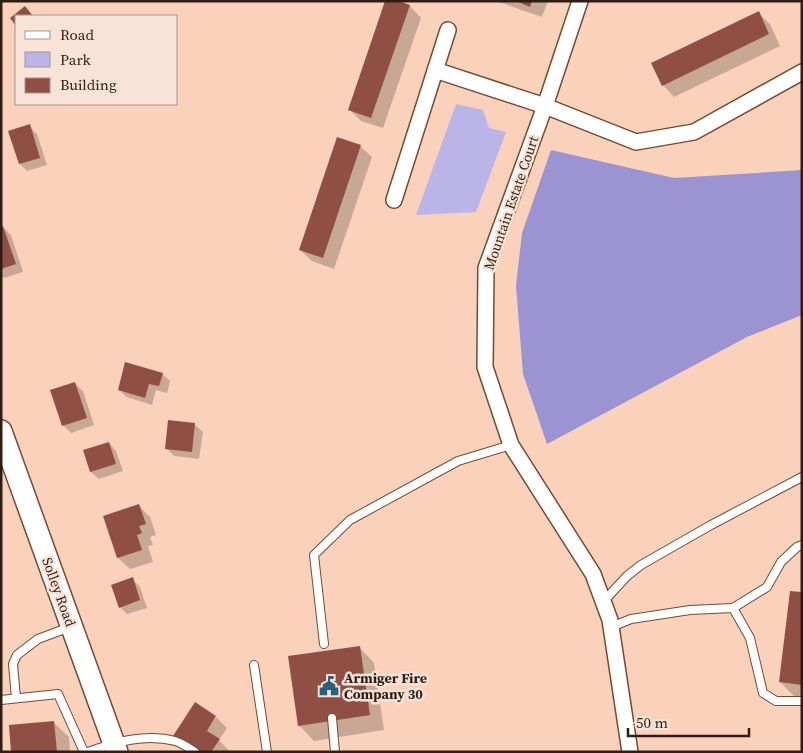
<svg xmlns="http://www.w3.org/2000/svg" width="803" height="753" viewBox="0 0 803 753" font-family="'Source Serif 4',serif">
<style>
.green{fill:#bab4e9}
.forest{fill:#9c94d2}
.shadow{fill:#0003}
.building{fill:#904f44}
.lines{fill:none;stroke-linecap:round;stroke-linejoin:round}
.lane-casing{stroke:#744a32;stroke-width:10}
.street-casing{stroke:#744a32;stroke-width:18}
.secondary-casing{stroke:#744a32;stroke-width:24}
.lane{stroke:#fff;stroke-width:8}
.street{stroke:#fff;stroke-width:15}
.secondary{stroke:#fff;stroke-width:21}
.labels{text-anchor:middle;dominant-baseline:central;stroke-width:5;stroke-linejoin:round;paint-order:stroke}
.street-label{font-size:14px;fill:#2f1d13;stroke:#f8e3d8}
.poi-label{font-size:14px;font-weight:bold;fill:#2f1d13;stroke:#f8e3d8;text-anchor:start}
</style>
<rect width="100%" height="100%" fill="#fad1bb"/>
<path class="green" d="M456,104l27,6 6,18 17,4 -30,80 -60,3z"/>
<path class="forest" d="M551,150l123,28 128,-8v145l-55,22 -200,107 -24,-70 -7,-88 6,-53z"/>
<path class="shadow" d="M395,1l15,5 11,12 -38,110 -22,-7 -12,-12z
M496,1h52l-6,16z
M758,13l12,11 10,22 -106,51 -11,-12z
M29,126l8,8 10,31 -20,6 -7,-7z
M360,146l12,11 -38,112 -22,-8 -12,-11z
M3,227l8,8 12,37 -19,6 -3,-3v-47z
M162,374l8,7 -3,12 -11,-3 -4,15 -25,-8 -8,-7z
M75,384l8,7 11,34 -23,8 -8,-8z
M169,422l26,3 8,7 -4,27 -25,-3 -8,-8z
M109,443l7,8 7,20 -24,8 -8,-7 -7,-21z
M139,506l11,11 6,18 -6,2 3,8 -5,1 5,16 -23,7 -12,-11 -13,-41z
M132,579l8,8 7,21 -20,6 -7,-7z
M802,593v105l-7,-1 -15,-15z
M359,647l15,16 10,67 -70,11 -15,-16z
M216,717l11,11 -8,12 11,12h-38z
M53,722l16,15 1,15h-57z"/>
<path class="building" d="M385,1h14l11,4 -39,113 -23,-8z
M516,1h16l-2,6z
M25,6l8,10h-17v10l-6,-8z
M759,11l10,23 -107,52 -11,-23z
M30,124l10,34 -21,6 -11,-33z
M337,137l24,8 -38,113 -24,-8z
M3,226l13,38 -15,5v-42z
M125,362l38,11 -4,13 -10,-2 -4,14 -27,-8z
M75,382l12,36 -25,8 -12,-36z
M168,420l27,3 -3,29 -27,-3z
M109,442l7,22 -26,8 -7,-22z
M139,504l7,20 -7,2 3,7 -5,2 5,15 -25,8 -14,-42z
M133,577l7,23 -21,8 -8,-23z
M790,591l12,1v93l-23,-3z
M360,646l10,69 -72,11 -10,-70z
M195,702l21,14 -9,15 13,8 -9,13h-14l-24,-16z
M54,721l3,31h-46l-2,-27z"/>
<g class="lines">
<defs>
<path id="lane" d="M603,602l24,-26 14,-11 70,-40 91,-48
M733,608l17,30 13,55 13,8h26
M611,627l20,-8 59,-9 43,-2 34,-21 14,-25 16,-15 5,-2
M324,644l-10,-89 36,-35 108,-59 53,-16
M254,665l13,87
M16,698l-3,-34 4,-9 21,-16 32,-12
M1,700l57,-6 26,58
M332,718l3,34
M88,752c28,-10 57,-19 87,-11 7,2 14,7 20,11"/>
<path id="street" d="M580,1l-35,105 -59,162 -1,99 26,78 82,129 17,46 20,132
M435,70l110,36 91,36 58,-10 108,-60
M394,200l54,-170"/>
<path id="secondary" d="M1,431l116,321"/>
</defs>
<use href="#lane" class="lane-casing"/>
<use href="#street" class="street-casing"/>
<use href="#secondary" class="secondary-casing"/>
<use href="#lane" class="lane"/>
<use href="#street" class="street"/>
<use href="#secondary" class="secondary"/>
</g>
<defs>
<symbol id="civic-bare" viewBox="-9 -9 18 18"><path d="M-.6-6.5H3V-4.5H.6V-3L4-1V1h2V6H-6V1h2V-1L-.6-3ZM-1.2 2.5V6h2.4V2.5Z" fill="#28617b" stroke="#f8e3d8" stroke-width="2.5" paint-order="stroke"/></symbol>
</defs>
<g fill-rule="evenodd">
<use href="#civic-bare" x="315" y="672" width="28" height="28"/>
</g>
<g class="labels">
<g class="street-label">
<text transform="translate(511 203) rotate(-71)">Mountain Estate Court</text>
<text transform="translate(59 592) rotate(70)">Solley Road</text>
</g>
<g class="poi-label">
<text x="344" y="678">Armiger Fire<tspan x="344" dy="16">Company 30</tspan></text>
</g>
</g>
<rect width="803" height="753" fill="none" stroke="#2f1d13" stroke-width="5"/>
<rect x="15" y="15" width="162" height="90" fill="#f8e3d8" stroke="#a89489"/>
<rect x="25" y="31" width="25" height="8" fill="#ffffff" stroke="#a89489"/>
<text x="60" y="40" font-size="15" fill="#2f1d13">Road</text>
<rect x="25" y="52" width="25" height="15" fill="#bab4e9" stroke="#a89489"/>
<text x="60" y="65" font-size="15" fill="#2f1d13">Park</text>
<rect x="25" y="78" width="25" height="15" fill="#904f44" stroke="#a89489"/>
<text x="60" y="90" font-size="15" fill="#2f1d13">Building</text>
<path d="M628 728v8h121v-8" fill="none" stroke="#2f1d13" stroke-width="2.5"/>
<text x="636" y="728" font-size="15" fill="#2f1d13" stroke="#f8e3d8" stroke-width="4" paint-order="stroke">50 m</text>
</svg>
